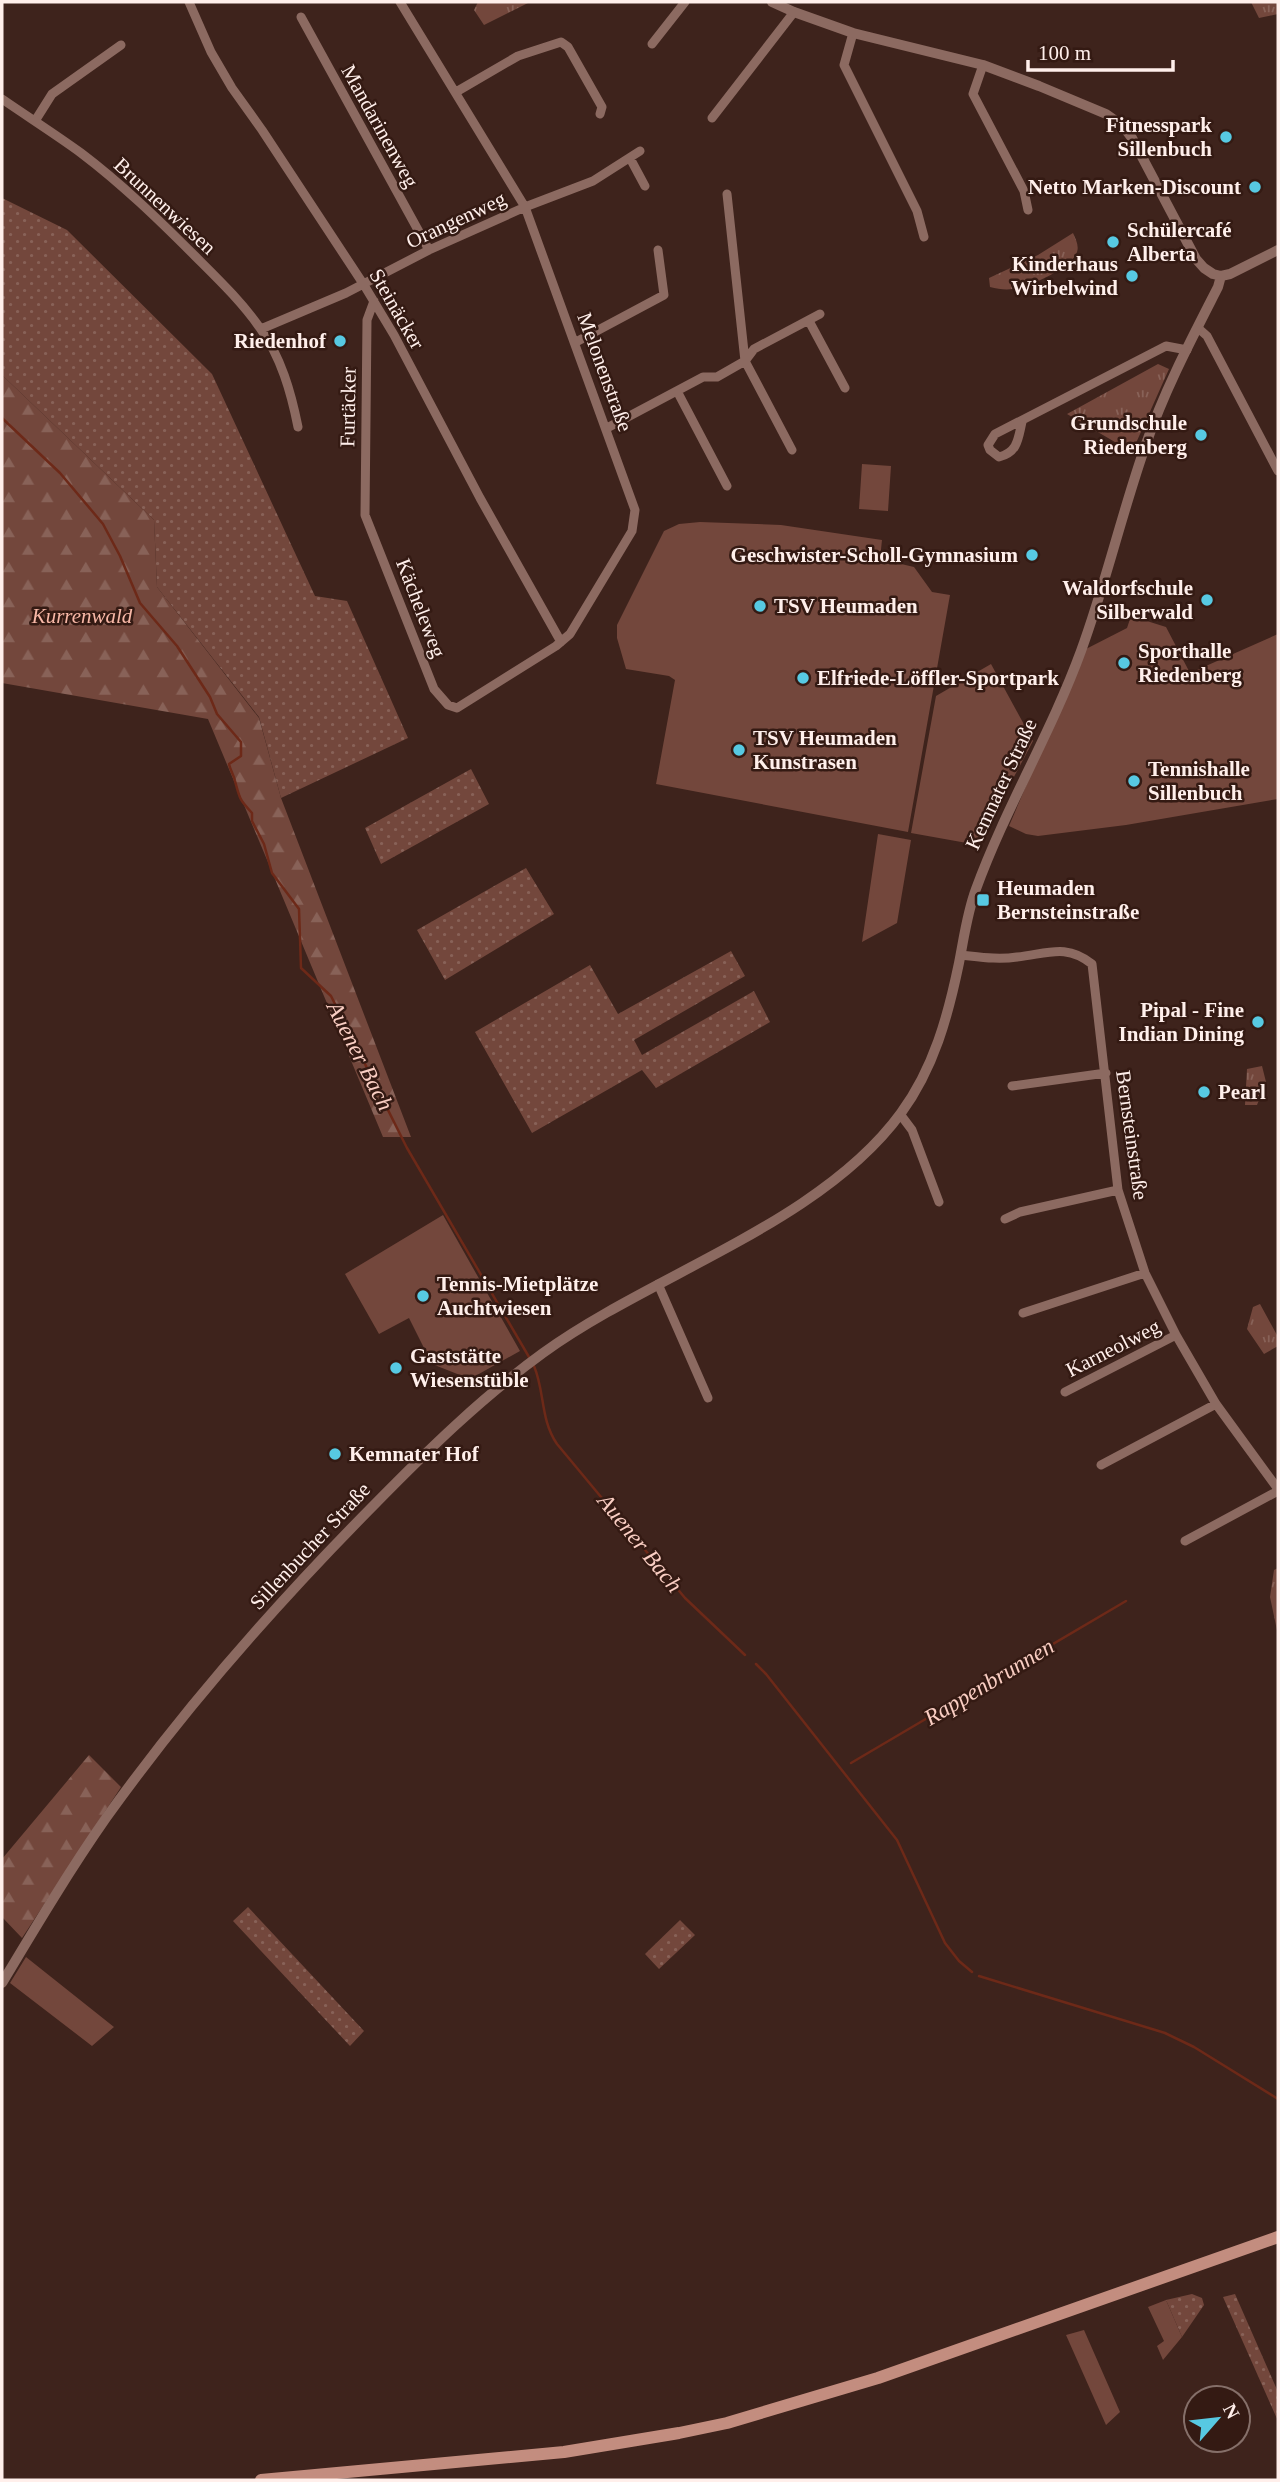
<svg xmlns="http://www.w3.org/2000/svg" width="1280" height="2482" viewBox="0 0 1280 2482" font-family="'Times New Roman',serif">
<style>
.grass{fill:url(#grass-dots)}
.forest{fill:url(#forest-firs)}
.park{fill:url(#park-tufts)}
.garden{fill:#73473c}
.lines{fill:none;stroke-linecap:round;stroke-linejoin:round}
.stream{stroke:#6d2918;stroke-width:2.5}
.minor{stroke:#8c6a61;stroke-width:9}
.tertiary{stroke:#8c6a61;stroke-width:10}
.secondary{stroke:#c38d7f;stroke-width:12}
.poi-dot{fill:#57c9e2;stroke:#341a13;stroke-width:2.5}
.labels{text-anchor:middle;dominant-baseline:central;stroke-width:5;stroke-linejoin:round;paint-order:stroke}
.poi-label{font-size:21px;font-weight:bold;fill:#ffefeb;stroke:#341a13;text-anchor:start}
.street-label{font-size:21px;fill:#ffefeb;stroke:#341a13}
.park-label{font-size:21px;font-style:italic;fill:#f8b8a7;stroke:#341a13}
.water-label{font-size:23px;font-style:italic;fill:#facec3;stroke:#341a13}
</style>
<defs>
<pattern id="grass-dots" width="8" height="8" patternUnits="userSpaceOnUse" patternTransform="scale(1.75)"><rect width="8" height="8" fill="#73473c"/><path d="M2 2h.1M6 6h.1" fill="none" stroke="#886258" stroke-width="1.8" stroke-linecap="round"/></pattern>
<pattern id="forest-firs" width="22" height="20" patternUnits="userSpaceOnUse" patternTransform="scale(1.75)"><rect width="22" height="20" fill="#73473c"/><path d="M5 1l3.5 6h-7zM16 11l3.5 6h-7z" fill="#886258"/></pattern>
<pattern id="park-tufts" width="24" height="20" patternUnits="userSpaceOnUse" patternTransform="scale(1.75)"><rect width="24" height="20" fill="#73473c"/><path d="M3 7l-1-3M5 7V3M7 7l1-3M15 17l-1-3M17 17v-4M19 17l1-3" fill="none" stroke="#886258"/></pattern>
</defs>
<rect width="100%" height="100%" fill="#3e231c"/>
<path class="grass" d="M2,198l65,32 145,144 103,222 32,5 61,137 -127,60 -22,-81 -102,-130 -3,-67 -152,-145z
M471,769l18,35 -108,60 -16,-36z
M526,868l28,46 -109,66 -28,-50z
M731,951l14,25 -111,64 8,15 112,-64 16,31 -114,66 -14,-18 -110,63 -57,-101 115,-67 28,49z
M248,1907l116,124 -14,15 -117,-125z
M680,1920l15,15 -36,34 -14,-15z
M1192,2294l10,4 2,7 -22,32 -16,-37z
M1235,2294l43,98v29l-55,-124z"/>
<path class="forest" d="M2,375l152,145 3,67 102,131 22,80 130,339h-28l-175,-418 -206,-36z
M89,1755l32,32 -99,151 -20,-21v-58z"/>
<path class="park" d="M478,2h52l-46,23 -10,-15z
M1251,2h27v12l-19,4z
M1073,233c3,7 7,14 3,21 -7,15 -47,33 -63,35 -8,1 -15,0 -23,-2l-1,-9 49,-23z
M1158,364l11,5 -37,83 -65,-38z
M1262,1066l4,16 -9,23h-12l2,-36z
M1260,1304l18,33v9l-14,8 -17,-25 6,-22z
M1278,1568v67l-8,-38 4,-27z"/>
<path class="garden" d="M862,464l29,2 -3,45 -29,-2z
M700,522l81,3 101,15 -2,19 34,8 18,25 18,3 -42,237 -252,-48 19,-104 -6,-4 -43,-7 -9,-31v-13l47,-94 15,-7z
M1131,616l35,11 24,46 88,-39v165l-152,26 -88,11 -12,-2 -17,-8 75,-176 43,-22z
M991,664l42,77 -55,104 -67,-12 25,-137z
M878,834l33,6 -14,83 -35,19z
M443,1215l77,136 -50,28 -38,-15 -23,-46 -30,16 -34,-60z
M26,1957l88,70 -22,19 -82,-63z
M1166,2300l16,37 -19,23 -6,-14 7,-5 -16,-34z
M1084,2330l36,82 -14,13 -40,-90z"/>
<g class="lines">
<path class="stream" d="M2,418l58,55 43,51 17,32 20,47 37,43 33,51 7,17 24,28v14l-12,8c1,6 5,11 6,17 5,18 4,18 17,32v8l12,23 8,29 27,36 2,59 30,28 76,152 122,209
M534,1366c11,26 6,53 23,78l128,154 60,57
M756,1664l10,10 131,166 48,103 14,18 13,11
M851,1763l275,-162
M979,1976l186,57 29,14 84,52"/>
<path class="minor" d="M189,2l22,50 21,36 30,42 102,155 30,50 86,163 81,144
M301,17l128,233
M853,33l-9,32 73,146 7,26
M652,44l33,-42
M983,65l-10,29 51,97 4,19
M456,92l62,-36 43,-14 7,5 34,60 -2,7
M2,99c26,18 53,35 79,54 41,31 78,67 115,104 22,22 46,45 64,71 21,29 31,64 38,99
M712,118l82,-106
M35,121l17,-27 69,-49
M630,158l15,28
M727,194l18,167 47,89
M374,301l-7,19 -2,195 69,174 14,16 9,3 99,-62 14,-12 62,-103 3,-21 -110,-303 -125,-205
M809,321l36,67
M1198,328l9,8 71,135
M261,329l85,-36 83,-43 96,-43 68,-26 47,-30
M576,342l88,-47 -6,-45
M677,391l50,95
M1022,422c-4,17 -4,30 -23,35l-9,-7 -2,-5 7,-11 171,-88 21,4
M607,428l96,-51h14l28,-16 9,-12 66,-35
M961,955c19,2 37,5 56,2 30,-3 49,-14 75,7l26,226 27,83 31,62 40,69 62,85
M1012,1086l94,-13
M900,1114l12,16 27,72
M1005,1219l15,-7 98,-22
M658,1284l50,114
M1023,1313l122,-40
M1065,1392l111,-57
M1101,1465l115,-61
M1185,1541l93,-50"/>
<path class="tertiary" d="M772,2l22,10 59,21 130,32 56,21 67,28 17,12 9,12 64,121 8,9 9,6 8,2 9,-2 48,-24
M2,1983c33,-55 67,-112 104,-165 80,-112 171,-215 268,-313 53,-54 107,-107 169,-152 109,-79 278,-130 358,-240 33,-45 47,-97 58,-150 5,-25 8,-50 17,-74 30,-82 75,-156 105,-238 25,-68 41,-139 65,-207 19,-55 46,-106 72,-157l3,-11"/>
<path class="secondary" d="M261,2480l303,-28 115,-19 48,-10 151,-45 400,-141"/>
</g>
<g class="poi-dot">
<circle cx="1226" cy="137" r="7"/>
<circle cx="1255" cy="187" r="7"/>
<circle cx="1113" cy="242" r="7"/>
<circle cx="1132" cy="276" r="7"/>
<circle cx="340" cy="341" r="7"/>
<circle cx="1201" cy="435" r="7"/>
<circle cx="1032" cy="555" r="7"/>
<circle cx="1207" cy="600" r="7"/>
<circle cx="760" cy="606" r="7"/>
<circle cx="1124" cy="663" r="7"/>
<circle cx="803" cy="678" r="7"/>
<circle cx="739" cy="750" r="7"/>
<circle cx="1134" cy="781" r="7"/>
<rect x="976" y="893" width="14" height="14" rx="3.5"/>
<circle cx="1258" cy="1022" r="7"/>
<circle cx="1204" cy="1092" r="7"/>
<circle cx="423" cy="1296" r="7"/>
<circle cx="396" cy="1368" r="7"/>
<circle cx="335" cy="1454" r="7"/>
</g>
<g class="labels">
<g class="poi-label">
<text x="1212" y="125" text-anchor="end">Fitnesspark<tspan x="1212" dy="24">Sillenbuch</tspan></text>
<text x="1241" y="187" text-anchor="end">Netto Marken-Discount</text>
<text x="1127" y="230">Schülercafé<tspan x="1127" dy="24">Alberta</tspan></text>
<text x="1118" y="264" text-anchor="end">Kinderhaus<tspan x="1118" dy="24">Wirbelwind</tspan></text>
<text x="326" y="341" text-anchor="end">Riedenhof</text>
<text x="1187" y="423" text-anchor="end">Grundschule<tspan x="1187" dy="24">Riedenberg</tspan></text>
<text x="1018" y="555" text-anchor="end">Geschwister-Scholl-Gymnasium</text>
<text x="1193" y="588" text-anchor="end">Waldorfschule<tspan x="1193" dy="24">Silberwald</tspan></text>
<text x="774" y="606">TSV Heumaden</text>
<text x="1138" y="651">Sporthalle<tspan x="1138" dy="24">Riedenberg</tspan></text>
<text x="817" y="678">Elfriede-Löffler-Sportpark</text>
<text x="753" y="738">TSV Heumaden<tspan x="753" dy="24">Kunstrasen</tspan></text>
<text x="1148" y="769">Tennishalle<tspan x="1148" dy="24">Sillenbuch</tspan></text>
<text x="997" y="888">Heumaden<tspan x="997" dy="24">Bernsteinstraße</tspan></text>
<text x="1244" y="1010" text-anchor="end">Pipal - Fine<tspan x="1244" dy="24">Indian Dining</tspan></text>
<text x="1218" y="1092">Pearl</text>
<text x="437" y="1284">Tennis-Mietplätze<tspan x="437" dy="24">Auchtwiesen</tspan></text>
<text x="410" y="1356">Gaststätte<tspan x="410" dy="24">Wiesenstüble</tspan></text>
<text x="349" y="1454">Kemnater Hof</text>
</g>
<g class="street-label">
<text transform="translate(380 126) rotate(61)">Mandarinenweg</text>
<text transform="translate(165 206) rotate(43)">Brunnenwiesen</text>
<text transform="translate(456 220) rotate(-25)">Orangenweg</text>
<text transform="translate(397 309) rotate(60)">Steinäcker</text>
<text transform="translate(605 372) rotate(70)">Melonenstraße</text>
<text transform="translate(348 407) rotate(-89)">Furtäcker</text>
<text transform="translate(421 608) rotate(69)">Kächeleweg</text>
<text transform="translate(1001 784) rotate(-65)">Kemnater Straße</text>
<text transform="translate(1132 1135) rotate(82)">Bernsteinstraße</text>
<text transform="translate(1113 1348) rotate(-27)">Karneolweg</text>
<text transform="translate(310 1546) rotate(-47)">Sillenbucher Straße</text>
</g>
<g class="park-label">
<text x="82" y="616">Kurrenwald</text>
</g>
<g class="water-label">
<text transform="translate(360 1056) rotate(63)">Auener Bach</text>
<text transform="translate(640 1543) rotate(51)">Auener Bach</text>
<text transform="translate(989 1682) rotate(-31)">Rappenbrunnen</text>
</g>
</g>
<rect width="1280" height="2482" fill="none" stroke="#ffefeb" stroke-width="7"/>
<g transform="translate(1217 2419) rotate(62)"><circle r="33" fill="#341a13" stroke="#856f69" stroke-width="2"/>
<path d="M0-5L12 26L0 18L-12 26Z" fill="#57c9e2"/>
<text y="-10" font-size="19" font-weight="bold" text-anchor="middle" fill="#ffefeb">N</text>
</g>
<path d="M1028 60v10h145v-10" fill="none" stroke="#ffefeb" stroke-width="3.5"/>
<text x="1038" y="60" font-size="21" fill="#ffefeb" stroke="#341a13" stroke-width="5" paint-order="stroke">100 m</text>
</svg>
